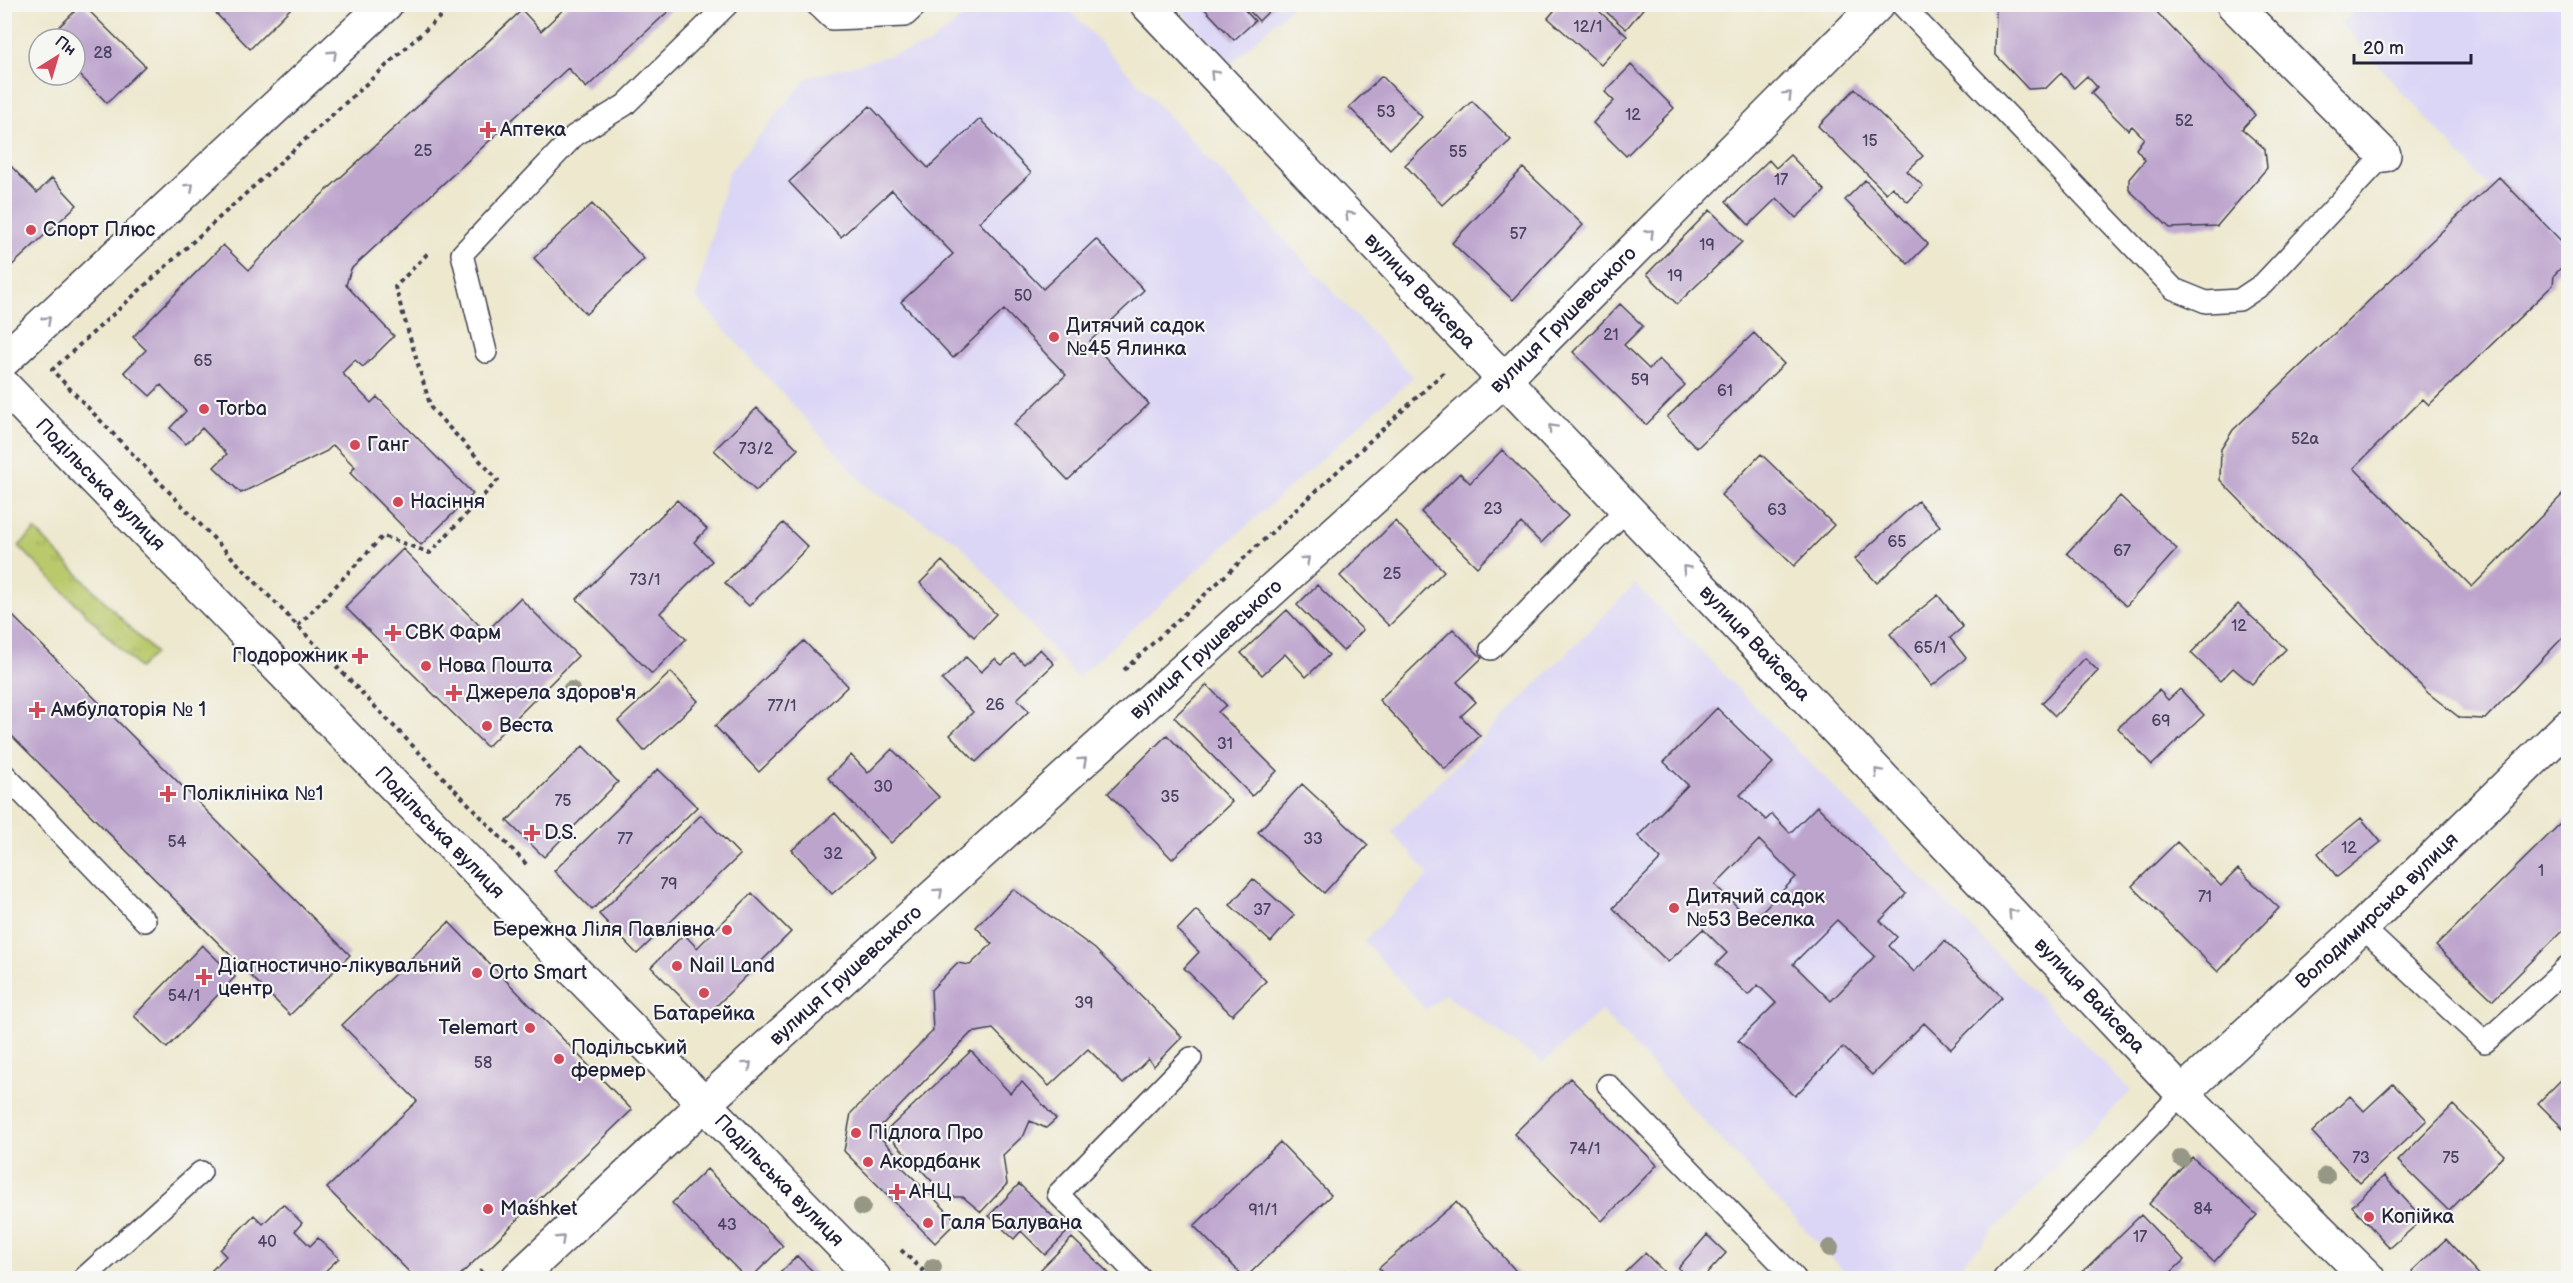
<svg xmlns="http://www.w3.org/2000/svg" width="2573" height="1283" viewBox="0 0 2573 1283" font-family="'Balsamiq Sans',sans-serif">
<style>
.built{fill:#dcd6f6}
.grass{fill:url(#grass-tufts);stroke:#6e7654;stroke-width:1.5}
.building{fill:#bda4cd;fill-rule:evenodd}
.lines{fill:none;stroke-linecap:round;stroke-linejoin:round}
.service-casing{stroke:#404051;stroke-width:24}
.minor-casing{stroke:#404051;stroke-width:36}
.tertiary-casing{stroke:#404051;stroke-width:36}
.path{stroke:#404051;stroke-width:4;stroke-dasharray:4.5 4.5;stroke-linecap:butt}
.service{stroke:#fff;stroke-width:21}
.minor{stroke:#fff;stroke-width:33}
.tertiary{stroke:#fff;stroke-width:33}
.tree{fill:#979785}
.oneway{stroke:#9c9ca7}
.poi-dot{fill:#d1495b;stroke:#f6f6f2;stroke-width:2}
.labels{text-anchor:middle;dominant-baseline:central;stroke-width:4.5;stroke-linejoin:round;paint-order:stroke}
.number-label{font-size:16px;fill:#494260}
.poi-label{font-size:20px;fill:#22223b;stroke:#f6f6f2;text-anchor:start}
.street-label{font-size:20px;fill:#22223b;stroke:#f6f6f2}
</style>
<defs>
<pattern id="grass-tufts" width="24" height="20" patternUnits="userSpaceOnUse" patternTransform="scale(1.5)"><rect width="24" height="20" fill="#bac96c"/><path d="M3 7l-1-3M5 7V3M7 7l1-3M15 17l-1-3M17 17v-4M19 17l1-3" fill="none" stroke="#a0ac5e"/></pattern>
</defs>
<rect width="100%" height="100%" fill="#f6f6f2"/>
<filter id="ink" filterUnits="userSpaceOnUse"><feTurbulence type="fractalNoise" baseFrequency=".0167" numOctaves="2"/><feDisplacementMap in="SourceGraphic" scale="12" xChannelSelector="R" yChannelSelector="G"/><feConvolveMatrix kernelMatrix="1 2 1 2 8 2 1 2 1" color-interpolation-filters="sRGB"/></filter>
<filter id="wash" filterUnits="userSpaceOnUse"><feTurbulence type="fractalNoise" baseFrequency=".008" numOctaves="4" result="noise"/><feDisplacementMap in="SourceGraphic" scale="24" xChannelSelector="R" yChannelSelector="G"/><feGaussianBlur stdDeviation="1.35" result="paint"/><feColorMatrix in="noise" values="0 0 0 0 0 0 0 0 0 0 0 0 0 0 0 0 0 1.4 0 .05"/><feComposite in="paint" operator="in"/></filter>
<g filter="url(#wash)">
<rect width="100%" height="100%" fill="#ede8ce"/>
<path class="built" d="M977,5h88l348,372 -336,301 -118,-135 -91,-55 -172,-190 32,-125 79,-95 121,-33z
M1175,5h118l-62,59z
M2360,5h208v270l-227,-251z
M1635,584l496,507 -183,187h-98l-249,-267 -58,52 -99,-69 -18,16 -62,-69 65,-66 -38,-44z"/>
<path class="grass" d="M35,530l120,123 -16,15 -120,-122z"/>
<g id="blocks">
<path class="building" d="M82,4l63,62 -38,37 -32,-33v-31h-28z
M207,4h88l-45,45z
M569,4h107l-90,84 -18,-20 -217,201 -5,16 48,51 -31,31 -8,-7 -13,13 29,30 6,-6 96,97 -52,51 -71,-72 5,-6 -22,-22 -6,6 -86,42 -27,-26 13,-13 -25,-26 -16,16 -16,-16 16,-17 -25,-26 -11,11 -26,-24 22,-22 -13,-13 90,-92 26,25 52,-56 221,-204 19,21z
M1200,4h39l16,17 -21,19z
M1243,4h33l-17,17z
M1560,4h31l36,32 -26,29 -53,-47z
M1597,4h50l-21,25z
M1996,4h153l106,111 -13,14 23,20 2,19 -50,58 -47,2 -41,-38v-11l16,-19 -9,-11 8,-11 -12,-12 -4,4 -37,-37 6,-6 -10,-11 -13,12 -13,-15 -15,15 -18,1 -33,-35z
M1631,65l43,43 -48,48 -33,-33 21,-22 -9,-9z
M1382,76l40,41 -32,32 -41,-42z
M1855,89l68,67 -16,15 16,15 -15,16 -16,-15 -6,6 -68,-67z
M1472,101l39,39 -69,65 -37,-40z
M870,106l58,62 52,-49 51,54 -52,49 64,67 53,-50 48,51 -54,51 59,63 -81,76 -54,-56 52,-49 -62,-65 -51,48 -52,-56 52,-48 -61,-64 -51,47 -52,-55z
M1790,155l35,36 -29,27 -19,-20 -28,27 -23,-24 43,-41 7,8z
M4,159l33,34 15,-15 25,27 -70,65 -3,-3z
M1523,168l60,57 -70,75 -61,-57z
M2499,177l69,71v13l-14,14 -1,10 -124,120 -6,-6 -69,69 118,119 96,-98v143l-83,87 -25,-1 -32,-25 -208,-213 1,-31 12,-19z
M1865,180l63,64 -20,20 -63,-64z
M592,204l52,55 -58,55 -52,-56z
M1710,210l32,32 -65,62 -30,-30z
M1620,304l23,22 -19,19 25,24 10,-10 26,26 -39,40 -73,-73z
M1754,333l30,31 -87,84 -30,-31z
M757,408l41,41 -42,42 -42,-41z
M1502,450l66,66 -27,27 -20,-20 -44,44 -56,-55 39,-39 10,10z
M1761,454l73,71 -40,41 -73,-71z
M2120,496l57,53 -51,57 -59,-53z
M677,500l30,29 -13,13 18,19 -52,52 26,26 -34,35 -75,-75z
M1918,501l22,25 -63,57 -22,-24z
M1395,521l49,50 -55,55 -49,-50z
M783,523l25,24 -59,59 -24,-23z
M403,549l83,83 34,-34 58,58 -91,91 -142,-140z
M942,561l54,53 -22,23 -54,-54z
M1317,585l46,45 -20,21 -46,-46z
M1938,595l25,32 -13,11 16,20 -34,28 -42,-52z
M2238,604l48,45 -34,35 -19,-16 -13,13 -29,-28z
M4,607l346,348 -60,60 -286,-287z
M1287,610l42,45 -23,22 -21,-23 -23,21 -21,-22z
M1453,629l29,29 -25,24 19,20 -15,14 19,20 -35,33 -66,-69z
M804,641l44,45 -89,86 -44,-46z
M1040,649l14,15 -37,35 12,12 -53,51 -26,-27 23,-23 -31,-32 24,-23 15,15 14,-13 7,6 12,-11 10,10z
M2085,658l13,13 -43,45 -13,-13z
M671,672l27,29 -54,50 -26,-30z
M1207,685l19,20 -8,7 59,59 -25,25 -78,-79z
M2180,689l24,26 -52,50 -34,-37 41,-38 9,10z
M1717,708l56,55 -33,32 26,25 6,-6 18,19 27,-27 89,88 -26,27 17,16 -8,9 25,26 31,-31 57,56 -51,52 -27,-26 -52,52 -29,-28 -48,49 -57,-55 38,-38 -18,-18 -10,10 -32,-31 11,-11 -24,-24 -35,33 -55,-54 48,-49 -23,-23 50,-51 -24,-23zM1759,840l37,37 -44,44 -37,-36zM1837,920l38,36 -44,45 -38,-37z
M1167,735l65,67 -60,57 -64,-66z
M583,746l35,36 -74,75 -37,-36z
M892,749l47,48 -48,46 -63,-65 23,-23 17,18z
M658,769l39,38 -105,103 -38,-39z
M1302,784l66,61 -44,48 -66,-61z
M835,813l39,45 -42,36 -40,-44z
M701,815l39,40 -103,99 -38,-40z
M2568,816v109l-75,75 -57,-54z
M2361,818l20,24 -44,35 -19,-24z
M2177,842l44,44 17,-17 41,39 -61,64 -86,-86z
M1253,879l41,36 -23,27 -41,-37z
M1013,889l82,60 87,88 -28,29 -6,-7 -25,25 -35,-35 -39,37 -56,-57 -22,4 -96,99 27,28 -3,4 58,57 -22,22 -91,-92 7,-38 82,-82 -2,-41 26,-27 13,2 22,-21 -16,-17z
M752,893l39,39 -88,87 -52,-52 33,-33 13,14z
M1196,910l70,71 -34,34 -48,-47 15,-16 -22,-22z
M449,922l183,188 -175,168h-42l-88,-90 90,-87 -75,-76z
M202,945l33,32 -68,71 -33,-32z
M971,1051l39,42 12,-11 34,37 -10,9 -16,-7 -6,14 -21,20 4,29 -26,28 -18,-15h-16l-62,-65z
M2568,1073v60l-30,-30z
M1570,1078l87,87 -55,56 -88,-87z
M2393,1084l34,36 -67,63 -48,-51 38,-36 14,15z
M2453,1105l51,50 -55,56 -51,-50z
M1280,1142l51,53 -86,83 -51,-52z
M2192,1157l65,58 -43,47 -65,-58z
M707,1169l76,77 -32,32h-5l-74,-75z
M2384,1176l39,43 -33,29 -38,-42z
M1019,1184l49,47 -23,24 -24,-24 -7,8 -25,-23z
M1456,1202l65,75 -133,1 -9,-10z
M283,1204l19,19 -7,8 15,15 8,-8 21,20 -21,20h-114l22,-22 -6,-6 34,-35 9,9z
M2141,1215l43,45 -19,18h-89z
M1707,1235l19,18 -23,25h-14l-11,-10z
M1072,1238l42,40h-82z
M2446,1239l36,39h-63l-7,-7z
M1645,1253l25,25h-51z
M797,1256l4,4 19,18h-45z
M1345,1270l8,8h-16z"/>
</g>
</g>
<g filter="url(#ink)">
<use href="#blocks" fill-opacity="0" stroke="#404051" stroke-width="1.5"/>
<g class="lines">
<defs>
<path id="service" d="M816,4l16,15 73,-3 13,-12
M1901,4l273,285 32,13 33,-2 24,-16 121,-129
M486,352l-24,-98 112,-118 51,-31 103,-101
M1491,649l137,-141
M4,774l141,147
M2362,927l123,115 83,-75
M1608,1085l187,193
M84,1278l117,-106
M1140,1278l-82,-84 133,-136
M2004,1278l178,-185"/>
<g id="minor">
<path id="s1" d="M1147,4l1035,1089 186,185"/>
<path d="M2233,4l151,151"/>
<path d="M4,360l382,-356"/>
<path id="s2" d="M2182,1093l180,-166 206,-201"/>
<path id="s3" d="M518,1278l186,-174 801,-725 373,-375"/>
</g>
<g id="tertiary">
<path id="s4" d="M4,386l870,892"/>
</g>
</defs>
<use href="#service" class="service-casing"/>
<use href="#minor" class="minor-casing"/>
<use href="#tertiary" class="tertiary-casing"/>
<path class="path" d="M454,4l-402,366 477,497
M298,626l85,-90 47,17 68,-73 -67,-72 -36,-121 35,-36
M1124,670l321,-299
M901,1250l30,28
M473,1278l9,-8"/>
<use href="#service" class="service"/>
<use href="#minor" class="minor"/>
<use href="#tertiary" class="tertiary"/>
</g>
<g class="tree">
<circle cx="571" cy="690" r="9"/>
<circle cx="2181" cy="1158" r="9"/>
<circle cx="2326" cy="1176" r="9"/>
<circle cx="862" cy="1207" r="9"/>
<circle cx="1830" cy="1248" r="9"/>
<circle cx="933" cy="1267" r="9"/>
</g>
<defs><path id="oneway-chevron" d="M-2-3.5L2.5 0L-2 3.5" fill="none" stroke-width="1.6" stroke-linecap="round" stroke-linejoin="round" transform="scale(1.5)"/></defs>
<g class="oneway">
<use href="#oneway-chevron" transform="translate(333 54) rotate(-43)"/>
<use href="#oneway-chevron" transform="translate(1214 74) rotate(-134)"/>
<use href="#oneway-chevron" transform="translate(1788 95) rotate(-45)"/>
<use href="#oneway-chevron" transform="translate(190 187) rotate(-43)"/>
<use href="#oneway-chevron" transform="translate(1349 215) rotate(-134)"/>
<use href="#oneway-chevron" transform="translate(1650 233) rotate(-45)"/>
<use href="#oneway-chevron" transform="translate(47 320) rotate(-43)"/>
<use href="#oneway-chevron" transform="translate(1552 428) rotate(-133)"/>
<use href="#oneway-chevron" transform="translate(1306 560) rotate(-42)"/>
<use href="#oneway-chevron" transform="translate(1686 569) rotate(-133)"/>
<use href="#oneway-chevron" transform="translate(1083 761) rotate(-42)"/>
<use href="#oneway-chevron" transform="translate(1878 772) rotate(-133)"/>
<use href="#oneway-chevron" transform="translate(939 892) rotate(-42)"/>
<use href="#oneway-chevron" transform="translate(2012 913) rotate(-133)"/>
<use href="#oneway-chevron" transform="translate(748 1065) rotate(-42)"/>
<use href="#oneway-chevron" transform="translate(561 1239) rotate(-43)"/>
</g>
</g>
<g class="poi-dot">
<path d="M485 121h6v6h6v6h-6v6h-6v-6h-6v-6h6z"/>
<circle cx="31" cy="230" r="6"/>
<circle cx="1054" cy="337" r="6"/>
<circle cx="204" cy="409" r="6"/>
<circle cx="355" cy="445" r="6"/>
<circle cx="398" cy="502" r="6"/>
<path d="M390 624h6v6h6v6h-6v6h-6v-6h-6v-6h6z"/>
<path d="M357 647h6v6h6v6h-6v6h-6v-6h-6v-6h6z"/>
<circle cx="426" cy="666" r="6"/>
<path d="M451 684h6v6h6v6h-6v6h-6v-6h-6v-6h6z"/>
<path d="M34 701h6v6h6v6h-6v6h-6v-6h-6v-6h6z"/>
<circle cx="487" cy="726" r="6"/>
<path d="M165 785h6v6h6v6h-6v6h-6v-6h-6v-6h6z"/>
<path d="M529 824h6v6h6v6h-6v6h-6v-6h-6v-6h6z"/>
<circle cx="1674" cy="908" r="6"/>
<circle cx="727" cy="930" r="6"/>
<circle cx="677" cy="966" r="6"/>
<circle cx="477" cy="973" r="6"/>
<path d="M201 968h6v6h6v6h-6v6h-6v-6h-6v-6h6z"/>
<circle cx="704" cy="993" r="6"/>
<circle cx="530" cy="1028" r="6"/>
<circle cx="559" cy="1059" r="6"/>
<circle cx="856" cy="1133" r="6"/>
<circle cx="868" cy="1162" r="6"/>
<path d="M894 1183h6v6h6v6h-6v6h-6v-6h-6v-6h6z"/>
<circle cx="488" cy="1209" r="6"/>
<circle cx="2369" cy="1217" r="6"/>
<circle cx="928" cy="1223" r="6"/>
</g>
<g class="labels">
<g class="number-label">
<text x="1588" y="27">12/1</text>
<text x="103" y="53">28</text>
<text x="1386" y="112">53</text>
<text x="1633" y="115">12</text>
<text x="2184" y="121">52</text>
<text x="1870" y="141">15</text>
<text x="423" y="151">25</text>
<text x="1458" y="152">55</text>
<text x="1781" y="180">17</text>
<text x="1518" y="234">57</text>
<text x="1707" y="245">19</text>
<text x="1675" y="276">19</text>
<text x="1023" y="296">50</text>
<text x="1611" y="335">21</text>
<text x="203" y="361">65</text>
<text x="1640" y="380">59</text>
<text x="1725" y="391">61</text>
<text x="2305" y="439">52а</text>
<text x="756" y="449">73/2</text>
<text x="1493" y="509">23</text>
<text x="1777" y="510">63</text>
<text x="1897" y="542">65</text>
<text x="2122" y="551">67</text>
<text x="1392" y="574">25</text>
<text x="645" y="580">73/1</text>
<text x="2239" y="626">12</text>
<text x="1930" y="648">65/1</text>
<text x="995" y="705">26</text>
<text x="782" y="706">77/1</text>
<text x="2161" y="721">69</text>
<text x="1225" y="744">31</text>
<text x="883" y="787">30</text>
<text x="1170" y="797">35</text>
<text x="563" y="801">75</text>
<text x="625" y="839">77</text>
<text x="1313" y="839">33</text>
<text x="177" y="842">54</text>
<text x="2349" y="848">12</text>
<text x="833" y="854">32</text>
<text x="2541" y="871">1</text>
<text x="669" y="884">79</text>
<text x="2205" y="897">71</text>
<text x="1262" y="910">37</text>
<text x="184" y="996">54/1</text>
<text x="1084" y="1003">39</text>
<text x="483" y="1063">58</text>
<text x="1585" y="1149">74/1</text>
<text x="2361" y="1158">73</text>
<text x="2451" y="1158">75</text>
<text x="2203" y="1209">84</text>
<text x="1263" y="1210">91/1</text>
<text x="727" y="1225">43</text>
<text x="2140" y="1237">17</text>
<text x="267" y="1242">40</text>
</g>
<g class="poi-label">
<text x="500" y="130">Аптека</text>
<text x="43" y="230">Спорт Плюс</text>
<text x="1066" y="326">Дитячий садок<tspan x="1066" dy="23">№45 Ялинка</tspan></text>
<text x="216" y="409">Torba</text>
<text x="367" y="445">Ганг</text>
<text x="410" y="502">Насіння</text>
<text x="405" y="633">СВК Фарм</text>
<text x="348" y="656" text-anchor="end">Подорожник</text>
<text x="438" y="666">Нова Пошта</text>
<text x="466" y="693">Джерела здоров'я</text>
<text x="51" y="710">Амбулаторія № 1</text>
<text x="499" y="726">Веста</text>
<text x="182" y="794">Поліклініка №1</text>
<text x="544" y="833">D.S.</text>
<text x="1686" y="897">Дитячий садок<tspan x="1686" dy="23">№53 Веселка</tspan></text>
<text x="715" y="930" text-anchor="end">Бережна Ліля Павлівна</text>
<text x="218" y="966">Діагностично-лікувальний<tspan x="218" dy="23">центр</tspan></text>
<text x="689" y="966">Nail Land</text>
<text x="489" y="973">Orto Smart</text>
<text x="704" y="1014" text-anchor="middle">Батарейка</text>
<text x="518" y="1028" text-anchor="end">Telemart</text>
<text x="571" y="1048">Подільський<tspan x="571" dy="23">фермер</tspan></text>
<text x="868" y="1133">Підлога Про</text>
<text x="880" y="1162">Акордбанк</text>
<text x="909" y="1192">АНЦ</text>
<text x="500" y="1209">Mа́shket</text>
<text x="2381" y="1217">Копійка</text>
<text x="940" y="1223">Галя Балувана</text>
</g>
<g class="street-label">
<text stroke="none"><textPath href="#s1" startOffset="396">вулиця Вайсера</textPath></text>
<text stroke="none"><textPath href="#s3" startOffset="1418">вулиця Грушевського</textPath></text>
<text stroke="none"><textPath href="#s4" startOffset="138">Подільська вулиця</textPath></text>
<text stroke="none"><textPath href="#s1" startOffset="882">вулиця Вайсера</textPath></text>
<text stroke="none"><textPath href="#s3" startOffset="932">вулиця Грушевського</textPath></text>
<text stroke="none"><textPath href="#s4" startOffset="624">Подільська вулиця</textPath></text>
<text stroke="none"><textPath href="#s2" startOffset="267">Володимирська вулиця</textPath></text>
<text stroke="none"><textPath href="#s3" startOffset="446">вулиця Грушевського</textPath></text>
<text stroke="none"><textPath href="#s1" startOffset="1368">вулиця Вайсера</textPath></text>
<text stroke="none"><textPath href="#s4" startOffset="1110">Подільська вулиця</textPath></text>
</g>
</g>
<rect width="2573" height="1283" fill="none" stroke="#f6f6f2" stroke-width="24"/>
<g transform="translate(57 57) rotate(37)"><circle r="28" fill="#f6f6f2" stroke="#a1a1a9" stroke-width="1.5"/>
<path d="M0-4.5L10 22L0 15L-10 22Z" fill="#d1495b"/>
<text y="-9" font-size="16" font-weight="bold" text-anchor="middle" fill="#22223b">Пн</text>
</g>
<path d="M2354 54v9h117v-9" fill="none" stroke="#22223b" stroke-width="3"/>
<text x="2363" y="54" font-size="18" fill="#22223b" stroke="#f6f6f2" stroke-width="4.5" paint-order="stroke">20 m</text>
</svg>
